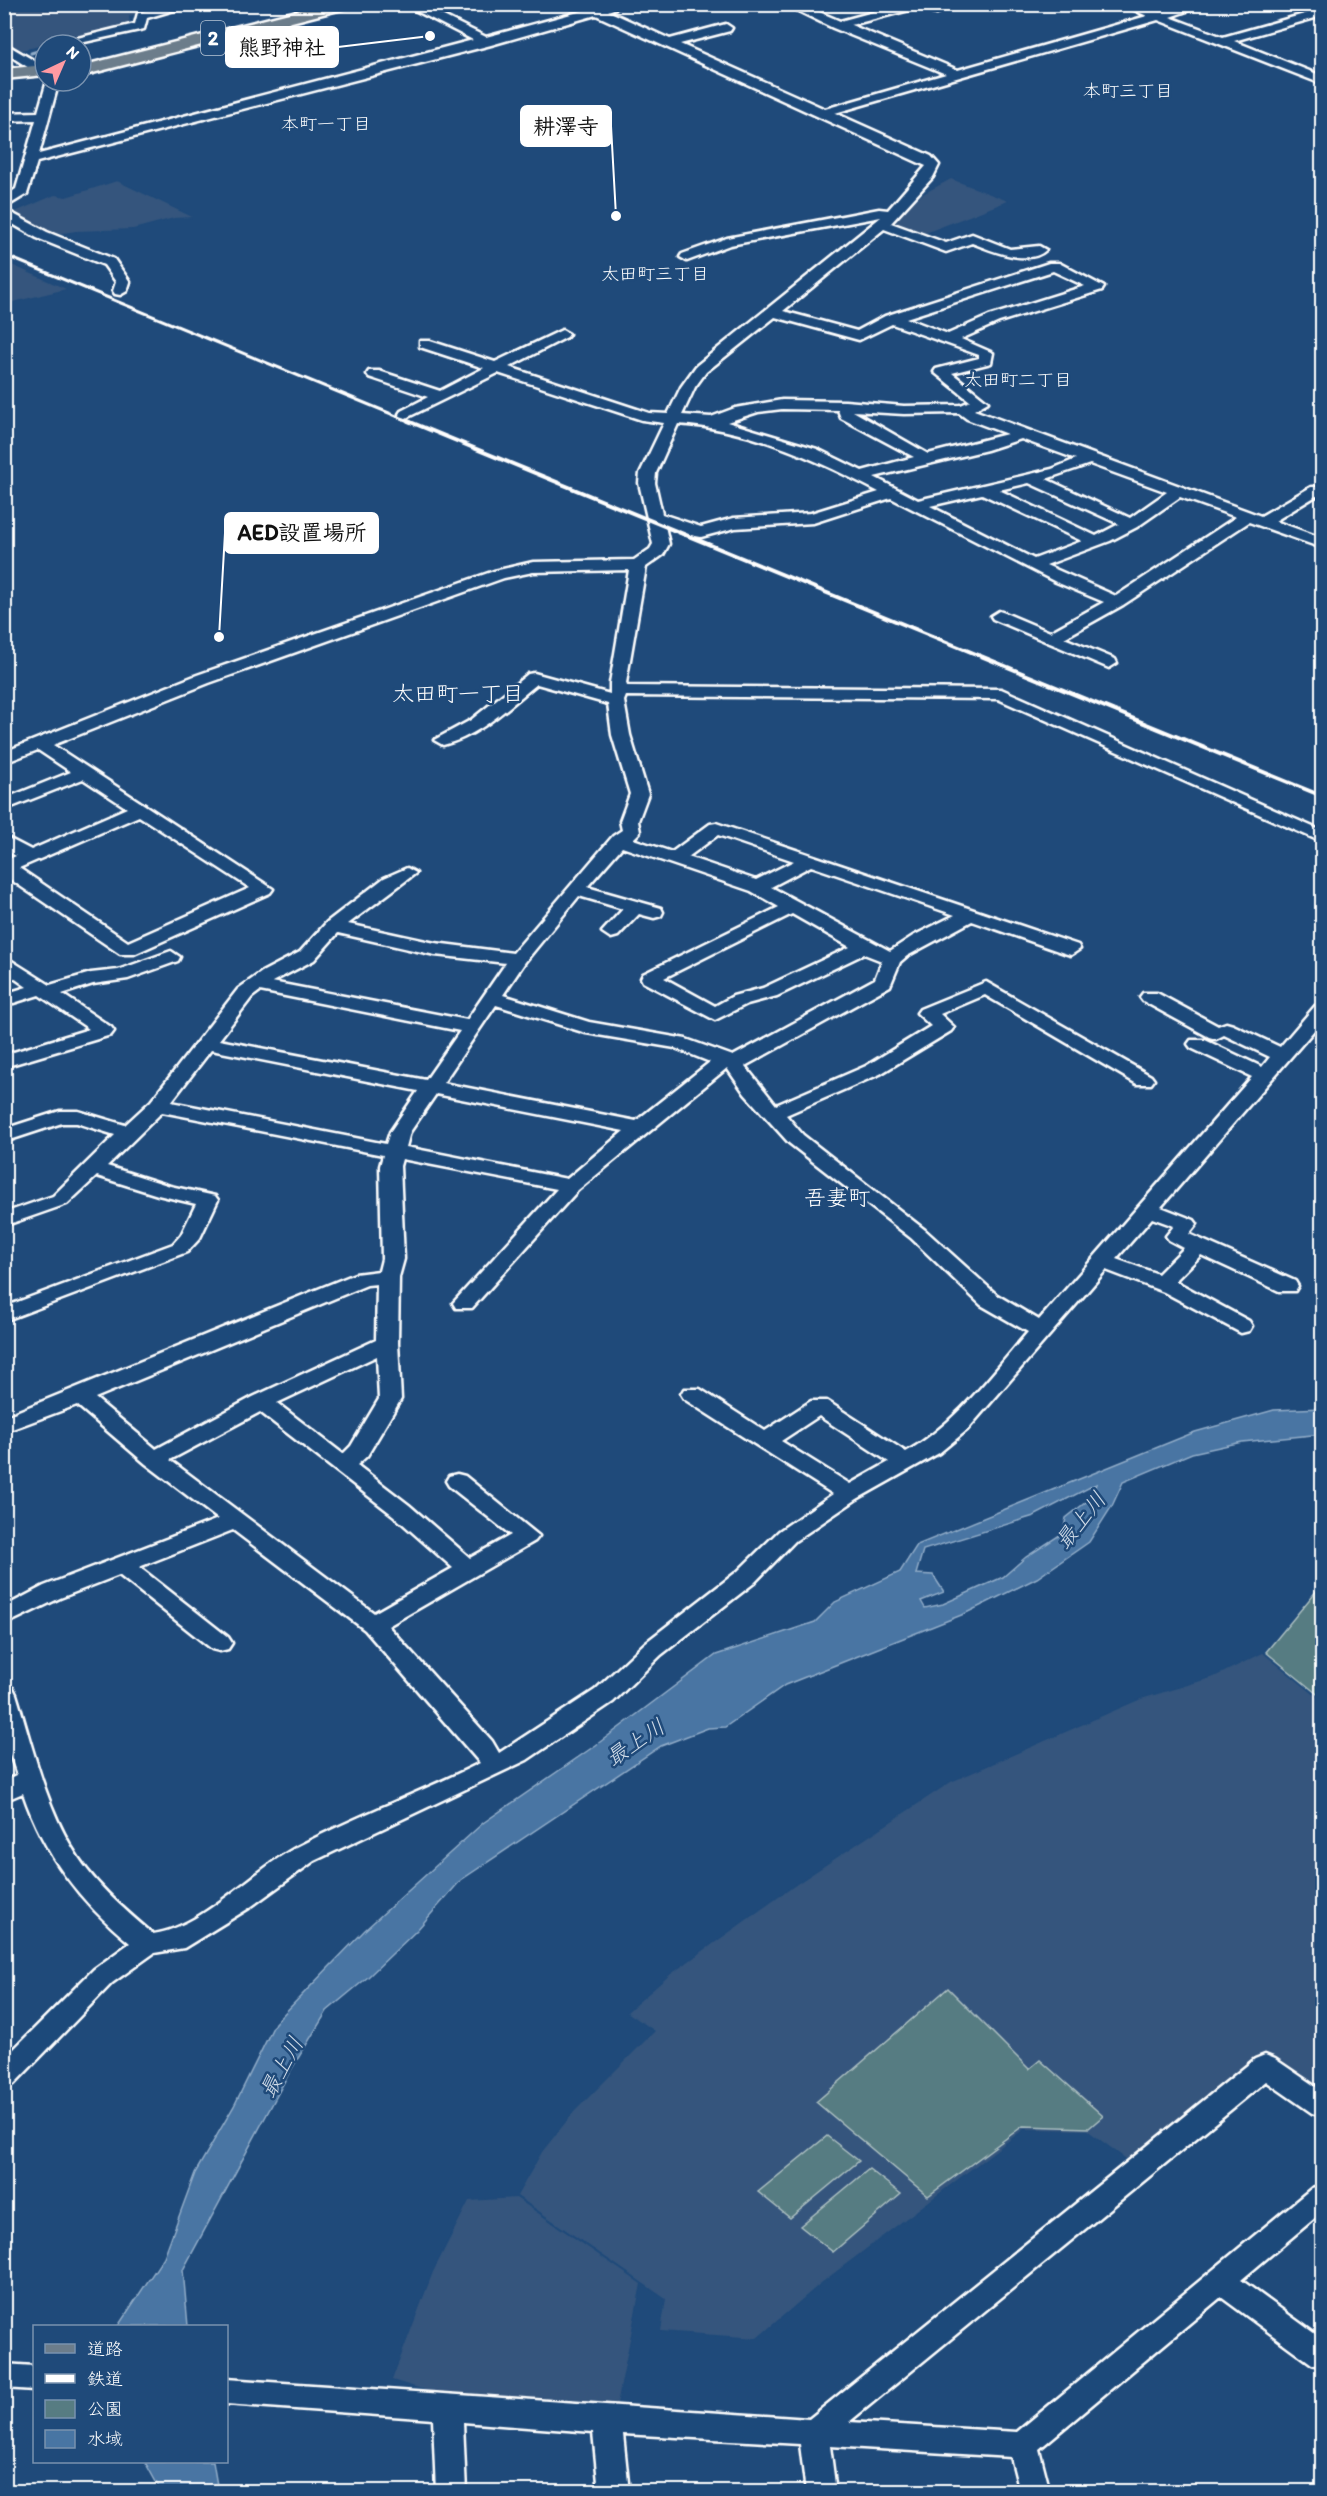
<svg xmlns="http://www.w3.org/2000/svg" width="1327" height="2496" font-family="Itim,'Klee One',sans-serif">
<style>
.built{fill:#34557d}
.green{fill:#577c82;stroke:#abbec0;stroke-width:1.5}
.water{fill:#4875a3;stroke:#91acc8;stroke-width:1.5;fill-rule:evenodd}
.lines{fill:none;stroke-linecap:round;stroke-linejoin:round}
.stream{stroke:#91acc8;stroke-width:3}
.minor-casing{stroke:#fff;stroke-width:5}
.major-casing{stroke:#fff;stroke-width:5}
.minor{fill:#1f4a7a;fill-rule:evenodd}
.major{fill:#6c7d8b;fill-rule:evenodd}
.rail-far1{stroke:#fff;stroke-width:3}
.rail{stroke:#fff;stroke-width:4}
.labels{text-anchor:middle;stroke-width:5;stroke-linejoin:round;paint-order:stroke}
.far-neighbourhood-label{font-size:18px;fill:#fff;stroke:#1f4a7a}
.shield{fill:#1f4a7a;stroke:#bcc9d7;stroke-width:1.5}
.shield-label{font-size:20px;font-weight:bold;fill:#fff}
.neighbourhood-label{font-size:22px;fill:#fff;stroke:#1f4a7a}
.water-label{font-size:22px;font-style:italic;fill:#d1dce8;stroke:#1f4a7a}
.leader{fill:none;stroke:#fff;stroke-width:2}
.callout-dot{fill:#fff;stroke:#1f4a7a;stroke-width:2}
.callout{fill:#fff;stroke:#fff;stroke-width:2}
.callout-label{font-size:22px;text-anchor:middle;font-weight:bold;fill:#111}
</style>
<rect width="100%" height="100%" fill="#1f4a7a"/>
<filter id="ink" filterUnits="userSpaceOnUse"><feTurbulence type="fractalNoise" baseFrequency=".0167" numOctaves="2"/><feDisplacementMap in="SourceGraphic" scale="12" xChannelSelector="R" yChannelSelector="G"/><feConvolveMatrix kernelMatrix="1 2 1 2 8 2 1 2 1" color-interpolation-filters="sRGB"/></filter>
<g filter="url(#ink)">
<path class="built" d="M 4,5 L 174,5 L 129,16 L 130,25 L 22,50 L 5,42 Z
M 951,179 L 1008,201 L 920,235 L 890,224 L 921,195 Z
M 117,181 L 192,217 L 174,218 L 133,229 L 76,231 L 49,235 L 23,222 L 15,212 L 55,195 L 66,197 Z
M 5,262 L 66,289 L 5,304 Z
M 1263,1653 L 1322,1701 L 1322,2099 L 1264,2059 L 1133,2164 L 1087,2130 L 1024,2129 L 821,2283 L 757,2338 L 661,2331 L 666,2299 L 517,2196 L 542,2152 L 574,2112 L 655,2031 L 627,2012 L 671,1974 L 797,1884 L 951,1782 L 1141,1699 L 1214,1677 Z
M 516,2198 L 641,2284 L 616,2409 L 425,2390 L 392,2380 L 433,2272 L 469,2201 Z"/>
<path class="green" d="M 1322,1584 L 1322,1698 L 1266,1652 Z
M 948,1988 L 1029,2069 L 1040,2060 L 1103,2116 L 1089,2128 L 1023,2126 L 928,2196 L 816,2102 Z
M 827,2136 L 859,2161 L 790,2218 L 758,2192 Z
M 869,2169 L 901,2194 L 833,2252 L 800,2226 Z"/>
<path class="water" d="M 1322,1408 L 1322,1434 L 1242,1442 L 1192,1453 L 1123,1482 L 1112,1506 L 1089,1542 L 1037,1578 L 964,1614 L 785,1685 L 725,1727 L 708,1728 L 661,1746 L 461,1880 L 417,1930 L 368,1977 L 327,2011 L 289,2073 L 183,2270 L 188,2326 L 118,2326 L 164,2257 L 195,2173 L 234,2106 L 275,2023 L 365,1930 L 483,1823 L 596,1745 L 716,1655 L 815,1622 L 835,1602 L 900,1572 L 917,1545 L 1195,1432 L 1274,1410 ZM 1096,1484 L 1091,1498 L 1066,1518 L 1063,1533 L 1026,1557 L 1003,1577 L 943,1604 L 925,1608 L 921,1601 L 944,1592 L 933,1575 L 916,1574 L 923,1550 L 1034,1516 Z
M 145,2462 L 213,2462 L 218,2491 L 161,2491 Z"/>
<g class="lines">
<path class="stream" d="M 31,53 L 45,49"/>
<g class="minor-casing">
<path id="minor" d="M 172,4 L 194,4 L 147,18 L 144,29 L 71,45 L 49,45 L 135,24 L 138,13 Z
M 403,4 L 419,4 L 486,37 L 586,10 L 576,4 L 598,7 L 628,4 L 608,11 L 670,39 L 726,24 L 732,28 L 730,31 L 680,44 L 825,109 L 946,74 L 833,28 L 784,4 L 801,4 L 840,21 L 903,4 L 960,4 L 937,13 L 917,8 L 851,25 L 958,70 L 1147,16 L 1122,4 L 1140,4 L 1160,12 L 1186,4 L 1207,4 L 1170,17 L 1223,37 L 1322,9 L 1322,16 L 1234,41 L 1322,76 L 1322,84 L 1158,20 L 835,113 L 931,156 L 939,165 L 933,177 L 891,223 L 946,243 L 972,234 L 1010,249 L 1039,246 L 1046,250 C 1028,267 991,250 972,243 L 946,252 L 884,229 L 783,311 L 857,331 L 885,316 L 1049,263 L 1059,263 L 1104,287 L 1102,290 L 999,322 L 961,339 L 993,353 L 991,363 L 952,373 L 988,402 L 974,410 L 1261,516 L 1311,487 L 1321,487 L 1322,497 L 1316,496 L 1275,521 L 1322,538 L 1322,548 L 1249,522 L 1123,605 L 1064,638 L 1115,659 L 1117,663 L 1109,668 L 993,619 L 991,616 L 999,611 L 1005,613 L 1050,632 L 1104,602 L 1056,582 L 891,498 L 813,523 L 735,528 L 701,537 L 684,534 L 665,526 L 669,544 L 663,555 L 646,567 L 626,683 L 627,686 L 1001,689 L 1322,831 L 1322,842 L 998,699 L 626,696 L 624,701 L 630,735 L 648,794 L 638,821 L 640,832 L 633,839 L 672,852 L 710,824 L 716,823 L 1078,945 L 1080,949 L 1071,955 L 1064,953 L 972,921 L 907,956 L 900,962 L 890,986 L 745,1066 L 776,1105 L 866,1066 L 931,1026 L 917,1013 L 920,1009 L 986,982 L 1151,1076 L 1154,1080 L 1151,1084 L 1137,1084 L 985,995 L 940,1014 L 954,1027 L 951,1031 L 880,1074 L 786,1115 L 803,1135 L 925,1230 L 997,1295 L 1039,1320 L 1252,1077 L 1191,1048 L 1188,1044 L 1191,1040 L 1205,1040 L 1262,1067 L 1270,1057 L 1224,1035 L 1216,1039 L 1209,1037 L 1143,1001 L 1140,997 L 1143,993 L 1157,993 L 1218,1026 L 1226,1023 L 1233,1025 L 1280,1047 L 1315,1006 L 1322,1004 L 1322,1021 L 1161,1207 L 1194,1220 L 1197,1224 L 1189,1234 L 1295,1281 L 1298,1286 L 1295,1291 L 1279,1291 L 1201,1255 L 1175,1281 L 1249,1321 L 1252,1326 L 1249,1331 L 1241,1333 L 1164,1292 L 1106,1270 L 967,1430 L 939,1453 L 857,1499 L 795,1541 L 754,1583 L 661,1655 L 613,1702 L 527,1760 L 314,1861 L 249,1908 L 184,1948 L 154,1953 L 112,1983 L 14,2084 L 4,2087 L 4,2059 L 94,1969 L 130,1943 C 80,1902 44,1855 23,1793 L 4,1801 L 4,1781 L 17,1775 L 4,1736 L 4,1686 L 13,1688 L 16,1694 C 32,1745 44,1800 71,1846 C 91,1881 122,1908 153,1934 C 202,1928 253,1870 297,1847 C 356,1816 420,1793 480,1763 L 365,1630 L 233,1530 L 139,1567 L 228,1637 L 232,1643 L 228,1649 L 220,1651 L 212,1649 L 119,1575 L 60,1598 L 4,1625 L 4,1607 L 44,1586 L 218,1519 L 146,1464 L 77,1405 L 4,1432 L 4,1417 L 355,1274 L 379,1271 L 382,1259 L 380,1166 L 383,1155 L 162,1112 L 107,1166 L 170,1186 L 215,1196 L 218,1200 L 200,1238 L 187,1252 L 4,1321 L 4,1307 L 173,1244 L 181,1235 L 196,1204 L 158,1195 L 97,1176 L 67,1204 L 4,1226 L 4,1213 L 53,1196 L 115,1135 L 77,1123 L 62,1123 L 4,1142 L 4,1129 L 60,1111 L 78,1111 L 125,1125 L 151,1101 L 238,989 L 262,972 L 300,952 L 327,922 L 384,878 L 407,868 L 416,873 L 348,924 L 435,943 L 513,953 L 613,836 L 622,830 L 620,821 L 630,794 L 612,735 L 608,704 L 537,684 C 508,707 480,736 443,745 L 434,740 L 471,720 L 528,674 L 534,673 L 610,694 L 610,683 L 629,570 L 533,572 L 504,578 L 209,683 L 53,745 L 273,889 L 270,893 L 134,954 L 120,954 L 4,875 L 4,861 L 16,856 L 4,849 L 4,836 L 31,850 L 127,808 L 83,779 L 4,810 L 4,799 L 71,772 L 38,750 L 4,763 L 4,752 L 197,675 L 494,571 L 533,562 L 634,560 L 650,549 L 653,544 L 639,483 L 640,473 L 664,423 L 642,420 L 498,373 L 406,418 L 401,417 L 399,414 L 401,411 L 428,397 L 369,377 L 367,374 L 369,371 L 379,371 L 440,391 L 484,368 L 420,347 L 420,341 L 430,341 L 495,362 L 562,330 L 569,334 L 567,337 L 509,367 L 649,413 L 668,414 L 681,387 L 696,366 L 881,217 L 730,245 L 687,261 L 680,257 L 682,254 L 727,238 L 879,209 L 888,210 L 926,166 L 596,15 L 491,45 L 37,162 L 27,194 L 4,208 L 4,197 L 16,189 L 36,120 L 4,121 L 4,113 L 38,112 L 47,81 L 59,81 L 39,154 L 473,40 ZM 1053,271 L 1085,286 L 989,316 L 948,334 L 906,318 ZM 775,317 L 859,340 L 892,324 L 979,355 L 979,358 L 936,369 L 934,372 L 970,401 L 961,405 L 904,406 L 845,401 L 782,400 L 735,408 L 711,417 L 682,415 L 695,387 L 706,372 ZM 782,409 L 838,410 L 841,418 L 914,457 L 862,471 L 817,449 L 727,422 L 758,412 ZM 853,411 L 904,414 L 959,413 L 967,419 L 1007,434 L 928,454 ZM 678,424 C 751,429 815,459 879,492 L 811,513 L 734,518 L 701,527 L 662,514 L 655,483 L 656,473 ZM 1021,439 L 1076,459 L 1052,469 L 918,500 L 874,477 L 987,450 ZM 1090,464 L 1167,492 L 1130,518 L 1046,479 ZM 1029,483 L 1119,524 L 1096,536 L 999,490 ZM 982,494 L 1082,541 L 1034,559 L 930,506 ZM 1180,497 L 1236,517 L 1116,596 L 1046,565 L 1110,541 L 1137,527 ZM 139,816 L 250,888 L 128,942 L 19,868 ZM 718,835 L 794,861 L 756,880 L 688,857 ZM 622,847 L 751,891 L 779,907 L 643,974 L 641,978 L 643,982 L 715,1020 L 747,1004 L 777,996 L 864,954 L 882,961 L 875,979 L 733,1056 L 686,1039 L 589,1022 L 503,995 L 525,962 L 579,896 L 623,909 L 602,932 L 611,938 L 618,936 L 639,914 L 654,918 L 661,916 L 663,912 L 661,908 L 587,887 ZM 811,866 L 955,915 L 913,936 L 890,951 L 771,887 ZM 792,914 L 850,947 L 763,988 L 733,996 L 715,1006 L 664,978 ZM 338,933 L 435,955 L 506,963 L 467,1020 L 272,982 L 314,960 ZM 260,991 L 460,1031 L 426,1080 L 219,1040 L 252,997 ZM 496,1005 L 586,1033 L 675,1048 L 710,1062 L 636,1121 L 443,1083 ZM 211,1050 L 418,1091 L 390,1132 L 386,1144 L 171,1102 ZM 727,1068 L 745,1094 L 789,1143 L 911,1238 L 981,1305 L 1028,1332 C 991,1375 956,1424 906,1452 L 827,1401 L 811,1401 L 765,1431 L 700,1389 L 684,1389 L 681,1394 L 684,1399 L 833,1494 L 779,1531 L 738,1571 L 645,1643 L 595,1690 L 499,1753 L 492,1741 L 388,1626 L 535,1541 L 539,1536 L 465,1476 L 457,1474 L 449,1476 L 446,1481 L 449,1486 L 511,1535 L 470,1558 L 409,1505 L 357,1465 L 367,1456 L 401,1399 L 398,1343 L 399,1277 L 404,1259 L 400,1166 L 402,1159 L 557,1189 L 453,1303 L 456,1308 L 472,1308 L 578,1190 ZM 436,1094 L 624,1131 L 567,1179 L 406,1147 L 410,1132 ZM 1152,1218 L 1174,1226 L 1166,1236 L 1169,1240 L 1184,1248 L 1158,1274 L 1116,1259 ZM 377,1284 L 376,1340 L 253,1397 L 156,1449 L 95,1398 L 367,1285 ZM 377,1356 L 379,1399 L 351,1446 L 343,1454 L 277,1403 ZM 260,1412 L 393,1515 L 453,1568 L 374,1613 L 170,1460 ZM 819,1416 L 889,1462 L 850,1484 L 781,1441 Z
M 4,43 L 45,67 L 45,73 L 37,73 L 4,52 Z
M 4,209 L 47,232 L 114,259 L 130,282 L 127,291 L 120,295 L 115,294 L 113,291 L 116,282 L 104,265 L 37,238 L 4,219 Z
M 171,951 L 180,957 L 178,961 L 128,979 L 93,984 L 62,994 L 111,1027 L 114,1031 L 111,1035 L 4,1067 L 4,1055 L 89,1029 L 39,995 L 4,1006 L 4,994 L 27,987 L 4,971 L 4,956 L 50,985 L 91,973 L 118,970 Z
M 1265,2055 L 1275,2059 L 1322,2091 L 1322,2116 L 1312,2113 L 1266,2081 L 849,2422 L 1017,2432 L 1312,2188 L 1322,2185 L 1322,2212 L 1241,2280 L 1322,2339 L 1322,2367 L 1312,2364 L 1221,2297 L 1039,2449 L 1050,2492 L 1020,2492 L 1011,2457 L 830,2446 L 836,2492 L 806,2492 L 800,2444 L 623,2434 L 629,2492 L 599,2492 L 593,2432 L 463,2422 L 466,2492 L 436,2492 L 433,2419 L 226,2404 L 226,2379 L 809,2419 L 1255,2059 Z
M 4,2364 L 34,2366 L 34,2390 L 4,2388 Z"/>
</g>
<g class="major-casing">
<path id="major" d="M 325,4 L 352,4 L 350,7 L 81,76 L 81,66 Z
M 45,65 L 45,75 L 4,79 L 4,69 Z"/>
</g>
<use href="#minor" class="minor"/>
<use href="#major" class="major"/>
<path class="rail-far1" d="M 4,255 L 411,422"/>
<path class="rail" d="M 408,421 L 1322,796"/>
</g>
</g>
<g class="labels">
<g class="far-neighbourhood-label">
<text x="1128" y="97">本町三丁目</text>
<text x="326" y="130">本町一丁目</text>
<text x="655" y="280">太田町三丁目</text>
<text x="1018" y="386">太田町二丁目</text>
</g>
<rect class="shield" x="201" y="21" width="24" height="34" rx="4.5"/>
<g class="shield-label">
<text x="213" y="45">2</text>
</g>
<g class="neighbourhood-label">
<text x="458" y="701">太田町一丁目</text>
<text x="837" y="1205">吾妻町</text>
</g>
<g class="water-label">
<text transform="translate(1080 1520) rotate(-51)" y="8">最上川</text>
<text transform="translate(635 1742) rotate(-34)" y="8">最上川</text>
<text transform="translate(281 2067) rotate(-61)" y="8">最上川</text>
</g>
</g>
<path class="leader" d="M430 36L338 47M616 216L611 126M219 637L225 533"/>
<g class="callout-dot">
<circle cx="430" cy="36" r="6"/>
<circle cx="616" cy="216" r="6"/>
<circle cx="219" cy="637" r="6"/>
</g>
<g class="callout">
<rect x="226" y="27" width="112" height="40" rx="6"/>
<rect x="521" y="106" width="90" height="40" rx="6"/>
<rect x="225" y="513" width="153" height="40" rx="6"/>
</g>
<g class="callout-label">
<text x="282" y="55">熊野神社</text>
<text x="566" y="134">耕澤寺</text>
<text x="302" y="540">AED設置場所</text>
</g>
<rect width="1327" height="2496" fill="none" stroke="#1f4a7a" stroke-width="24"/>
<rect x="12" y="12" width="1303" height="2472" fill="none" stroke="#fff" stroke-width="2" filter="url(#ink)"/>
<rect x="33" y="2325" width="195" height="138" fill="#1f4a7a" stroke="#7992af" stroke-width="1.5"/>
<rect x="45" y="2344" width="30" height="9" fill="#6c7d8b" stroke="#7992af" stroke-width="1.5"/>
<text x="87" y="2355" font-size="18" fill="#ffffff">道路</text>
<rect x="45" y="2374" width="30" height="9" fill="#ffffff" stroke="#7992af" stroke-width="1.5"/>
<text x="87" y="2385" font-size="18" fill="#ffffff">鉄道</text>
<rect x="45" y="2400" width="30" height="18" fill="#577c82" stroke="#7992af" stroke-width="1.5"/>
<text x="87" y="2415" font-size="18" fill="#ffffff">公園</text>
<rect x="45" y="2430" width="30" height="18" fill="#4875a3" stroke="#7992af" stroke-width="1.5"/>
<text x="87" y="2445" font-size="18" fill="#ffffff">水域</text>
<g transform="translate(63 63) rotate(44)"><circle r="28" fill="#1f4a7a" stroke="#7992af" stroke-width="1.5"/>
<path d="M0-4.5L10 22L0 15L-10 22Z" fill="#ff9aa2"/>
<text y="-9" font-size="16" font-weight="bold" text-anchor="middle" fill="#ffffff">N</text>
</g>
</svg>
